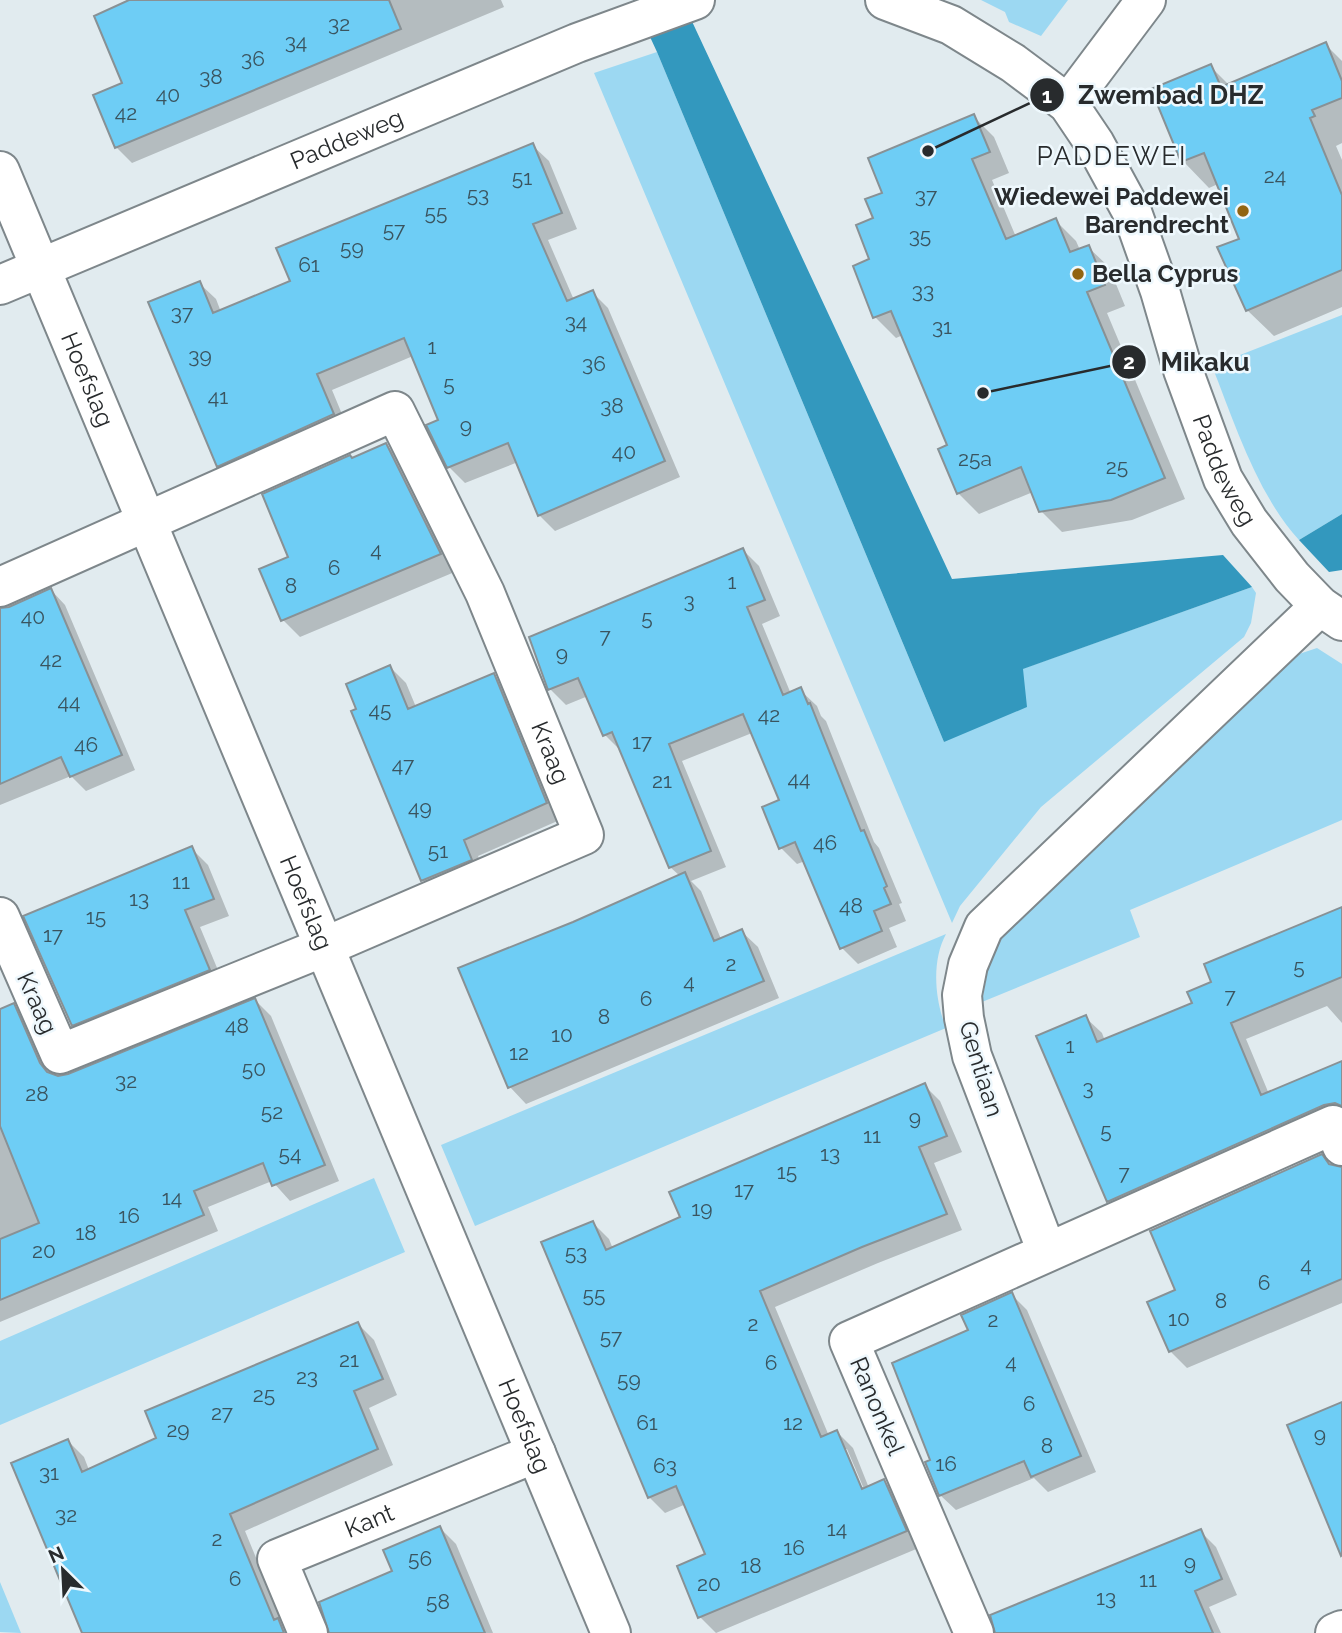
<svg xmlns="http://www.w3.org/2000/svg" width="1342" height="1633" font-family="Raleway,sans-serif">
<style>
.green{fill:#9cd8f2}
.water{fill:#3398be}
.shadow{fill:#0003;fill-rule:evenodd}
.building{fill:#6ecdf5;stroke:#889195;stroke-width:2}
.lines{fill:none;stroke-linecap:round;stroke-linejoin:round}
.street-casing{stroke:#7e878b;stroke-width:42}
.street{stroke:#fff;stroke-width:38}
.poi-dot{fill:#926411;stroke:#eef8fd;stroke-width:2.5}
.labels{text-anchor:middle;stroke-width:5;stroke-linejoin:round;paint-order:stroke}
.number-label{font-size:21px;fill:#3a545f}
.street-label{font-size:24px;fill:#282b2d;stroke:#eef8fd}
.poi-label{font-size:24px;font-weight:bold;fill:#282b2d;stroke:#eef8fd;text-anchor:end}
.neighbourhood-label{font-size:26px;letter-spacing:2px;fill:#282b2d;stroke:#eef8fd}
.leader{fill:none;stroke:#282b2d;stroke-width:2.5}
.callout-dot{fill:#282b2d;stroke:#eef8fd;stroke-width:2.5}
.mark-label{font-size:21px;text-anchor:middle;font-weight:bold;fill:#fff}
.callout-label{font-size:26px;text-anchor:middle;font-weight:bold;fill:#282b2d;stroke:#eef8fd;stroke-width:5;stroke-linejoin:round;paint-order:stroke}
</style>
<rect width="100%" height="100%" fill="#e1ebef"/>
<path class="green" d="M 981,0 L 1068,0 L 1041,36 L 1009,22 L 1005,12 Z
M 657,52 L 944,742 L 1022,669 L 1252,587 L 1256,593 L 1251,623 L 1244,637 L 1041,807 L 960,906 L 952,923 L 594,73 Z
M 1342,315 L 1342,514 L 1299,540 C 1257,494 1235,424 1212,366 Z
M 1317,648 L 1342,664 L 1342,820 L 1130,910 L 1140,937 L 982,1002 L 991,951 L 1037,893 L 1253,691 L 1299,654 Z
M 946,934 C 931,962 935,1000 946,1028 L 475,1226 L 441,1145 Z
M 374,1178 L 405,1252 L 0,1425 L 0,1341 Z
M 0,1582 L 21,1633 L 0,1632 Z"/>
<path class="water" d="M 633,0 L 682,0 L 952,579 L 1223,555 L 1252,587 L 1023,669 L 1027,707 L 944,742 L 657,52 Z
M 1342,514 L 1342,570 L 1329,572 L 1299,540 Z"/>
<path class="shadow" d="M 136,0 L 501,0 L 504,7 L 132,163 L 116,147 Z
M 1325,44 L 1342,61 L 1342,143 L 1336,146 L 1342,160 L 1342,307 L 1274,336 L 1247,310 L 1241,240 L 1218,184 L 1209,188 L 1183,161 L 1210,66 L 1229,85 Z
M 973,116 L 994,137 L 1009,173 L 992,180 L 1016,237 L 1055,220 L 1076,241 L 1080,250 L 1088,247 L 1109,267 L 1125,306 L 1107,313 L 1185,499 L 1132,520 L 1062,532 L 1041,511 L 1033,492 L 979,514 L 958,493 L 950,446 L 903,335 L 896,338 L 875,317 L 871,260 L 875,218 L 885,194 Z
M 532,145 L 549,161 L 577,229 L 548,240 L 574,300 L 592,292 L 608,308 L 680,477 L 555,531 L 539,515 L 518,462 L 465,483 L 449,467 L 440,421 L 413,356 L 332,390 L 349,431 L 234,482 L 218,466 L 199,283 L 216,299 L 221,312 L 292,282 Z
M 386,445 L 403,462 L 457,571 L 300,637 L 283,620 L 290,558 L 353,460 Z
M 743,550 L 759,566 L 780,616 L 762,624 L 791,694 L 800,690 L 817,706 L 821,716 L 826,721 L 874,842 L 879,848 L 902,903 L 899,904 L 906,921 L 889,928 L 897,947 L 858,964 L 842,948 L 805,861 L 797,864 L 781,848 L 781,801 L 752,733 L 682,761 L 726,867 L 691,881 L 701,891 L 721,939 L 741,931 L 758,947 L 779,998 L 526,1104 L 510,1087 L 461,969 L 574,923 L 680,876 L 670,867 L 621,751 L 605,735 L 588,696 L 566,705 L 550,689 Z
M 51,590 L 65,605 L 135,770 L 86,791 L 71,776 L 0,805 L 0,632 L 9,609 Z
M 390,667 L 406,683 L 416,707 L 494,675 L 510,691 L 562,819 L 478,856 L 486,876 L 439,896 L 423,880 Z
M 191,848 L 208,865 L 229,916 L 200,927 L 225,987 L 90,1042 L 73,1025 Z
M 1342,908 L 1342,1023 L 1327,1006 L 1246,1039 L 1269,1094 L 1342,1063 L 1342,1120 L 1125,1217 L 1108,1201 L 1085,1017 L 1102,1033 L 1105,1041 L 1194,1004 L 1213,983 Z
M 255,1000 L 271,1016 L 339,1181 L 290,1201 L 272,1181 L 208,1207 L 218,1231 L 0,1322 L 0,1011 L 13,1005 L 29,1021 L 53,1076 L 58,1077 L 69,1076 Z
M 924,1085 L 940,1101 L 962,1152 L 934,1163 L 962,1230 L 878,1263 L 775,1307 L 829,1436 L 837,1432 L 853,1448 L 869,1488 L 884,1481 L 900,1497 L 921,1547 L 716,1633 L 700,1617 L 708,1555 L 686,1504 L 665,1513 L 649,1497 L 593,1223 L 609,1239 L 613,1249 L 682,1218 ZM 843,1449 L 847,1449 L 867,1496 L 864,1498 Z
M 1342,1222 L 1342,1303 L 1187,1368 L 1170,1351 Z
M 1011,1294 L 1027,1310 L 1096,1472 L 1048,1492 L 1034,1478 L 956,1510 L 940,1495 L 933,1461 Z
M 358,1324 L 374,1340 L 397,1395 L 369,1408 L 393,1465 L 245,1531 L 285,1628 L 290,1633 L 84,1633 L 68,1441 L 84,1457 L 89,1470 L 159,1439 Z
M 440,1528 L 456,1544 L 493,1633 L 331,1633 Z
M 1200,1531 L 1216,1547 L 1237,1595 L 1209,1607 L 1221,1633 L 997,1633 Z"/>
<path class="building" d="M 129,0 L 389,0 L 401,29 L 115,148 L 93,95 L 122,83 L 94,16 Z
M 1326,42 L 1342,81 L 1342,98 L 1312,110 L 1315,116 L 1310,118 L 1342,195 L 1342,270 L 1246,311 L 1217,247 L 1239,239 L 1204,153 L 1181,162 L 1151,89 L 1211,64 L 1221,87 Z
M 974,114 L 990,152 L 972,159 L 1006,239 L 1056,218 L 1070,252 L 1089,245 L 1105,285 L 1087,292 L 1165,478 L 1111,500 L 1039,512 L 1021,467 L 957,494 L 938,449 L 947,445 L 891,311 L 873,318 L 853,266 L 869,259 L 856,225 L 873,218 L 865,199 L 882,193 L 868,158 Z
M 533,143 L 562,213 L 533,224 L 567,301 L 593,290 L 665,461 L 538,516 L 508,443 L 447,468 L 426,425 L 438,420 L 404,338 L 317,374 L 334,414 L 217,467 L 148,302 L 200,281 L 213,313 L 290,281 L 276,248 Z
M 386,443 L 441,554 L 281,621 L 259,569 L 288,557 L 262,494 L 350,455 L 352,458 Z
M 743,548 L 765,600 L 747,607 L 783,695 L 801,687 L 808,704 L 810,703 L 861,831 L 864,830 L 887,886 L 884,888 L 891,904 L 874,911 L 882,931 L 840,949 L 795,842 L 779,849 L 762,807 L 779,800 L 743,714 L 669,744 L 711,851 L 669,868 L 612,732 L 603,736 L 578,678 L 548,690 L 529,637 Z
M 51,588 L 122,755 L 70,777 L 61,757 L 0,784 L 0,608 L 9,607 Z
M 390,665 L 408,709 L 494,673 L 547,803 L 464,840 L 472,860 L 421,881 L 351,711 L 356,709 L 346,684 Z
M 192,846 L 214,899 L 185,910 L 210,970 L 72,1026 L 23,916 Z
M 685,872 L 714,941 L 742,929 L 764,981 L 508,1088 L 458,968 L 573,922 Z
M 1342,907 L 1342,977 L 1231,1023 L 1261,1095 L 1342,1061 L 1342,1106 L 1335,1103 L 1324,1105 L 1107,1202 L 1036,1036 L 1086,1015 L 1097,1042 L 1192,1003 L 1187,992 L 1211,982 L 1204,964 Z
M 255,998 L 325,1165 L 272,1186 L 263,1163 L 194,1191 L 204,1215 L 0,1300 L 0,1239 L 39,1223 L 0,1126 L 0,1009 L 14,1003 L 40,1063 L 47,1072 L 58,1076 L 68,1074 Z
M 925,1083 L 947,1136 L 919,1147 L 947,1214 L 862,1247 L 760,1291 L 821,1437 L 837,1430 L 862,1489 L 884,1479 L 907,1531 L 698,1618 L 677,1566 L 705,1554 L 676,1486 L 648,1498 L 541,1242 L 593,1221 L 606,1250 L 680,1217 L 669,1192 Z
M 1322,1154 L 1329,1164 L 1342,1167 L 1342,1279 L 1169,1352 L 1147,1302 L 1175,1290 L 1150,1231 Z
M 1012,1292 L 1081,1456 L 1031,1477 L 1024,1461 L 939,1496 L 925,1462 L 930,1460 L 892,1363 L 968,1330 L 961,1315 Z
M 358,1322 L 383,1379 L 354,1391 L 378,1449 L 230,1514 L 274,1620 L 278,1618 L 284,1633 L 82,1633 L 11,1463 L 68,1439 L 82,1472 L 156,1438 L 145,1411 Z
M 1342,1402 L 1342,1555 L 1341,1556 L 1287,1425 Z
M 440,1526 L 485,1633 L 329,1633 L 319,1602 L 392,1571 L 383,1550 Z
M 1201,1529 L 1222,1579 L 1195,1591 L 1213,1633 L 995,1633 L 990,1615 Z"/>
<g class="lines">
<g class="street-casing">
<g id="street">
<path id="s1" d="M 885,0 L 951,25 L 1013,63 L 1068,104 L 1095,144 L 1132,212 L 1160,291 L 1183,370 L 1223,479 L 1249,522 L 1292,577 L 1320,606 L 1342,621"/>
<path d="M 1068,104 L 1146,0"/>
<path id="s2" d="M 0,171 L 611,1633"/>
<path id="s3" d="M 0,285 L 577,43 L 695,0"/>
<path id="s4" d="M 0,587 L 395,411 L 485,593 L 584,835 L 324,947 L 60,1054 L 0,917"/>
<path d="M 1047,1252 L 972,1056 L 964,1018 L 962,995 L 968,965 L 984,927 L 1320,606"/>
<path id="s5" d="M 308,1633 L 277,1559 L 536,1453"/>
<path d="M 974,1633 L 849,1341 L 1333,1125 L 1342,1146"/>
<path d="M 1335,1633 L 1342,1630"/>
</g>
</g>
<use href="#street" class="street"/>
</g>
<g class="poi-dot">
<circle cx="1243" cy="211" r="7"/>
<circle cx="1078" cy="274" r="7"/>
</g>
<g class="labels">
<g class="number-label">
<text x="339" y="31">32</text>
<text x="296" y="49">34</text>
<text x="253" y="66">36</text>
<text x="211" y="84">38</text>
<text x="168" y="102">40</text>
<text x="126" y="120">42</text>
<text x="1275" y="183">24</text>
<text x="522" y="185">51</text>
<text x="478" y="202">53</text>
<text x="926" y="203">37</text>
<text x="436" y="220">55</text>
<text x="394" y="237">57</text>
<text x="920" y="243">35</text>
<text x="352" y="255">59</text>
<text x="309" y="272">61</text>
<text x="923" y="298">33</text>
<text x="182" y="320">37</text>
<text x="576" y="329">34</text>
<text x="942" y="334">31</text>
<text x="432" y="354">1</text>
<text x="200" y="363">39</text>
<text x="594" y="371">36</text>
<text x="449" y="391">5</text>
<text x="218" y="404">41</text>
<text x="612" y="413">38</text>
<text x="466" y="433">9</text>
<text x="624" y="459">40</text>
<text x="975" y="466">25a</text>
<text x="1117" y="474">25</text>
<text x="376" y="557">4</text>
<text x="334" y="575">6</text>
<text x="732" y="589">1</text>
<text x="291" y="593">8</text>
<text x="689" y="608">3</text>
<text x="33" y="624">40</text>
<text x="647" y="625">5</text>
<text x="605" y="643">7</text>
<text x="562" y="661">9</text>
<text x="51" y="667">42</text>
<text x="69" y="709">44</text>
<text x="380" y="717">45</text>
<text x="769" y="722">42</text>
<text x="642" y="749">17</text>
<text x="86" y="752">46</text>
<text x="403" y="772">47</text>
<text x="799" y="786">44</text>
<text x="662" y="788">21</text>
<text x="420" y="815">49</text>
<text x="825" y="850">46</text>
<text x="438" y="858">51</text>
<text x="181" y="889">11</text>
<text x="139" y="906">13</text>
<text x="851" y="913">48</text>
<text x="96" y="924">15</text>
<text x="53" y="942">17</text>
<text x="731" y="971">2</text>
<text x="1299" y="974">5</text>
<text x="689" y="989">4</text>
<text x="1230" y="1003">7</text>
<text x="646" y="1006">6</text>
<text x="604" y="1024">8</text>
<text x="237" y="1033">48</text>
<text x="562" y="1042">10</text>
<text x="1070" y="1053">1</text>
<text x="519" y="1060">12</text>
<text x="254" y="1076">50</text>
<text x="126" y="1088">32</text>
<text x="1088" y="1095">3</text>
<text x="37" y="1101">28</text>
<text x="272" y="1119">52</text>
<text x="915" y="1125">9</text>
<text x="1106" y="1138">5</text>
<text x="872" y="1143">11</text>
<text x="290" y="1161">54</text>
<text x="830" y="1161">13</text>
<text x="787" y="1179">15</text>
<text x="1124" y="1180">7</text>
<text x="744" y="1197">17</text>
<text x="172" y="1205">14</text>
<text x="702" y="1216">19</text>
<text x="129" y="1223">16</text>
<text x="86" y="1240">18</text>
<text x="44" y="1258">20</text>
<text x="576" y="1260">53</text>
<text x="1306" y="1272">4</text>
<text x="1264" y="1290">6</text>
<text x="594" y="1302">55</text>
<text x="1221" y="1308">8</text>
<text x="1179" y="1326">10</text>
<text x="993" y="1327">2</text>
<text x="753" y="1331">2</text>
<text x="611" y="1344">57</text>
<text x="349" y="1367">21</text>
<text x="1011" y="1369">4</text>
<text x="771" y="1370">6</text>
<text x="307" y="1384">23</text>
<text x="629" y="1387">59</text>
<text x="264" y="1402">25</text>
<text x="1029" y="1411">6</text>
<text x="222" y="1420">27</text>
<text x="647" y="1430">61</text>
<text x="793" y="1430">12</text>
<text x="178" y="1437">29</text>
<text x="1320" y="1442">9</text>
<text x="1047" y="1453">8</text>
<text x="946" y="1471">16</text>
<text x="665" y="1473">63</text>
<text x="49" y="1480">31</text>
<text x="66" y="1522">32</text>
<text x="837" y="1536">14</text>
<text x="217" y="1546">2</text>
<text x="794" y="1555">16</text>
<text x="420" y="1566">56</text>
<text x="1190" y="1570">9</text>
<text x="751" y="1573">18</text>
<text x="235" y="1586">6</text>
<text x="1148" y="1587">11</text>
<text x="709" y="1591">20</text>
<text x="1106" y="1605">13</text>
<text x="438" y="1609">58</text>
</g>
<g class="street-label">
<text dy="8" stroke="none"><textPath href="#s3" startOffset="376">Paddeweg</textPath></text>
<text dy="8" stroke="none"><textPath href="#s2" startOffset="226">Hoefslag</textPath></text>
<text dy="8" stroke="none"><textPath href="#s1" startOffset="612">Paddeweg</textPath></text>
<text dy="8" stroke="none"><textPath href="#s4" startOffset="808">Kraag</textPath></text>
<text dy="8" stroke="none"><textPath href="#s2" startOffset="793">Hoefslag</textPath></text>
<text transform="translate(37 1003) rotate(66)" y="8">Kraag</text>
<text transform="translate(981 1069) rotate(73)" y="8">Gentiaan</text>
<text transform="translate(877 1406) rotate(67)" y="8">Ranonkel</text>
<text dy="8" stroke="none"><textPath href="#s2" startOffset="1360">Hoefslag</textPath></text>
<text dy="8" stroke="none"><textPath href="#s5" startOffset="180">Kant</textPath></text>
</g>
<g class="poi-label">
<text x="1229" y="205">Wiedewei Paddewei<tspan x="1229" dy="28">Barendrecht</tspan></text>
<text x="1092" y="282" text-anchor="start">Bella Cyprus</text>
</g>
<g class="neighbourhood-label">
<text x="1112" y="165">PADDEWEI</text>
</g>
</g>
<path class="leader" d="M928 151L1047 95M983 393L1129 362"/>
<g class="callout-dot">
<circle cx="928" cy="151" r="7"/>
<circle cx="983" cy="393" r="7"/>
<circle cx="1047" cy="95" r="18"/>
<circle cx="1129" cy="362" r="18"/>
</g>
<g class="mark-label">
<text x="1047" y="103">1</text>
<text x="1129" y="369">2</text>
</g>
<g class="callout-label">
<text x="1171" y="104">Zwembad DHZ</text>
<text x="1205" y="371">Mikaku</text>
</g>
<g transform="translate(63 1570) rotate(336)" stroke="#eef8fd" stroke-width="5" paint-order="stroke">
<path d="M0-5L12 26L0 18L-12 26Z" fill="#282b2d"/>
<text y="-10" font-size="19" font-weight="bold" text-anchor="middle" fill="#282b2d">N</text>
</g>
</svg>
